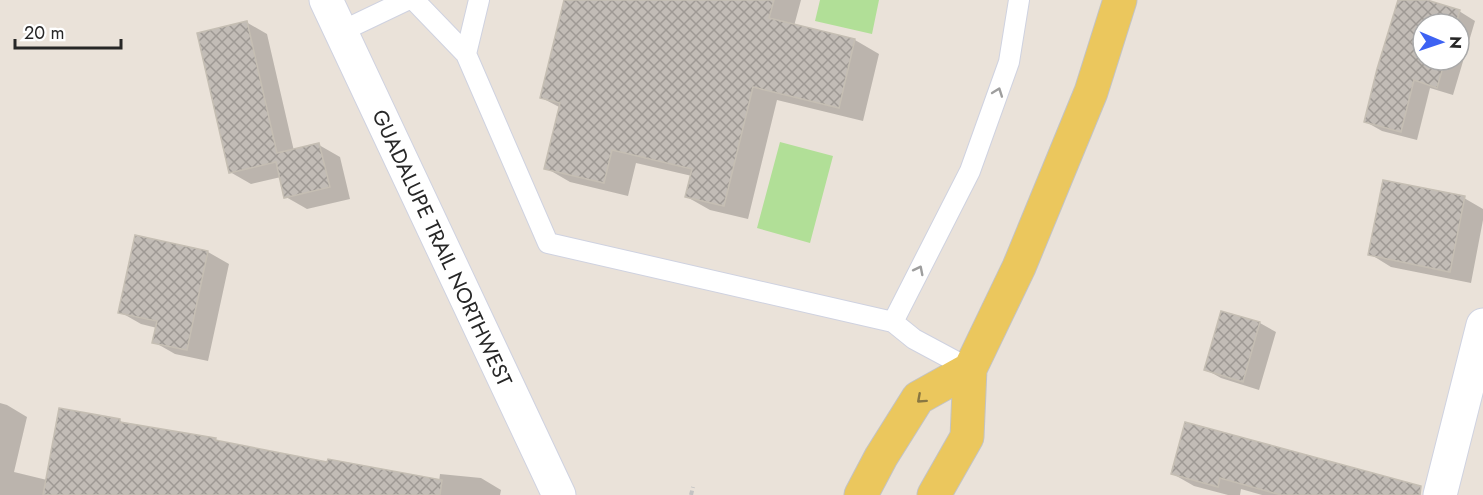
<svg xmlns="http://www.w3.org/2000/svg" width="1483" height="495" font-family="Jost,sans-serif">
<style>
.grass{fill:#b1df97}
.shadow{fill:#0003;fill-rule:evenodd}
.building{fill:url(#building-cross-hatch);stroke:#c5beb3;stroke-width:1.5}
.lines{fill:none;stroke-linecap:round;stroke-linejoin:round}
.lane-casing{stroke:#cfd2e0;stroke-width:22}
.street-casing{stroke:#cfd2e0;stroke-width:35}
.secondary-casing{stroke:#cfd2e0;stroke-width:35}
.primary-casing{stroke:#c3c3c3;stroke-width:35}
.path{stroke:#c3c3c3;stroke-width:4;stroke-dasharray:4.5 3;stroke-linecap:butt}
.lane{stroke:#fff;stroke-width:20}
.street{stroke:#fff;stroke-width:33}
.secondary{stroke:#fff;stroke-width:33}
.primary{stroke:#ebc75d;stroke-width:33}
.oneway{stroke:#9e9e9e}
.oneway2{stroke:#897742}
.labels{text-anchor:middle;stroke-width:4.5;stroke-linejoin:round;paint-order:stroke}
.street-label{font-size:21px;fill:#272727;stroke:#fff}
</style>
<defs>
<pattern id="building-cross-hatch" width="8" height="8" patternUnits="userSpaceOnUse" patternTransform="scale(1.5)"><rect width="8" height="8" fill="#c2bcb6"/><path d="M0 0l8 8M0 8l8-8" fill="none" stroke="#9e9994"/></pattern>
</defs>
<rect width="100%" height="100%" fill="#eae2d9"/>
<path class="grass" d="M 820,0 L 879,0 L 872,34 L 815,21 Z
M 780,142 L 833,156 L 810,243 L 757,228 Z"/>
<path class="shadow" d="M 566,0 L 801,0 L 794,26 L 855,40 L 879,54 L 863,121 L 777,100 L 748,219 L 710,210 L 687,197 L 692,176 L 636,163 L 628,196 L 570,182 L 546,168 L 561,108 L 542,98 Z
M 1399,0 L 1422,0 L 1459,11 L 1475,21 L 1453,95 L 1430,88 L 1417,140 L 1382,131 L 1366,122 ZM 1423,24 L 1459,24 L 1459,60 L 1423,60 Z
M 246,22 L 267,34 L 294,151 L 319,145 L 340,157 L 350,199 L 307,209 L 286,197 L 281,177 L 251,184 L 230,172 Z
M 1464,198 L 1483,209 L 1483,220 L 1471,283 L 1391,267 L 1370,254 Z
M 136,236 L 208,252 L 229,264 L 208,361 L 175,354 L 154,342 L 157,328 L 141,324 L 120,312 Z
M 1222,313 L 1260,323 L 1276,332 L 1259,390 L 1221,378 L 1205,369 Z
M 0,403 L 7,405 L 27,417 L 14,472 L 47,480 L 120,421 L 126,424 L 215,439 L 223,443 L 328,464 L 439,482 L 440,474 L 481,478 L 501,490 L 500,495 L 0,495 Z
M 1186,424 L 1395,495 L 1262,495 L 1241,489 L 1240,495 L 1228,495 L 1194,486 L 1173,474 Z"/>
<path class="building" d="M 564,0 L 774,0 L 769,18 L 855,39 L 839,108 L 753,87 L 724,206 L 685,197 L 692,169 L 612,150 L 604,183 L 544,169 L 560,103 L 540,98 Z
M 1398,0 L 1427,0 L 1460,10 L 1456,24 L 1423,24 L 1423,60 L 1445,60 L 1437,88 L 1414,80 L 1401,132 L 1364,122 L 1377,69 Z
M 247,21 L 277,153 L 319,143 L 330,187 L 284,198 L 276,162 L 229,173 L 197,33 Z
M 1383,180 L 1465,196 L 1450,272 L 1368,255 Z
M 135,235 L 208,251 L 187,350 L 152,343 L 157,321 L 118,313 Z
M 1221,311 L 1260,322 L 1243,382 L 1204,370 Z
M 59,408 L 120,419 L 120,422 L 216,438 L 215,440 L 327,462 L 328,459 L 442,480 L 440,495 L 43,495 Z
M 1185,422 L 1421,486 L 1420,495 L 1281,495 L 1220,478 L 1218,487 L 1171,474 Z"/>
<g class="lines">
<g class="lane-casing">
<path id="lane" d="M 414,0 L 466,54
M 479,0 L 466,54 L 548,243 L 893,322 L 914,339 L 970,369
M 340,32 L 407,0
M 893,322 L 970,171 L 1009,62 L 1019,0"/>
</g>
<g class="street-casing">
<path id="street" d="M 1440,495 L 1483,325"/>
</g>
<g class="secondary-casing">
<path id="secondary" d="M 326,0 L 559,495"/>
</g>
<g class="primary-casing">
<path id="primary" d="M 861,495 L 881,457 L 918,398 L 970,369
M 934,495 L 967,437 L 970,369 L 1019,267 L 1091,92 L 1120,0"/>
</g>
<path class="path" d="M 691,495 L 693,487"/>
<use href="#lane" class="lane"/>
<use href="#street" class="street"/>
<use href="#secondary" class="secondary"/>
<use href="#primary" class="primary"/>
</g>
<defs><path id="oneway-chevron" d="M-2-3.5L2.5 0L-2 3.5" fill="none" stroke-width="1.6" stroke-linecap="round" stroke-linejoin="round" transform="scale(1.5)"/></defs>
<g class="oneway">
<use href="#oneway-chevron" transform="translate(998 92) rotate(-70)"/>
<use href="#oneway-chevron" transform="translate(919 270) rotate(-63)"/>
</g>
<use class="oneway2" href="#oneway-chevron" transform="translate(921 399) rotate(138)"/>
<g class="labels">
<g class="street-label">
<text transform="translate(442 248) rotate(65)" y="7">GUADALUPE TRAIL NORTHWEST</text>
</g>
</g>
<g transform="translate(1441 42) rotate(92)"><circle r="28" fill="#ffffff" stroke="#a9a9a9" stroke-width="1.5"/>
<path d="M0-4.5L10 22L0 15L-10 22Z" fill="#3d62f3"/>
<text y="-9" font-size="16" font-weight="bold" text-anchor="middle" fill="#272727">N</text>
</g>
<path d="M15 39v9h106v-9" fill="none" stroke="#272727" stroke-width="3"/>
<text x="24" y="39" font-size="18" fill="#272727" stroke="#ffffff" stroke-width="4.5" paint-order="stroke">20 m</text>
</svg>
